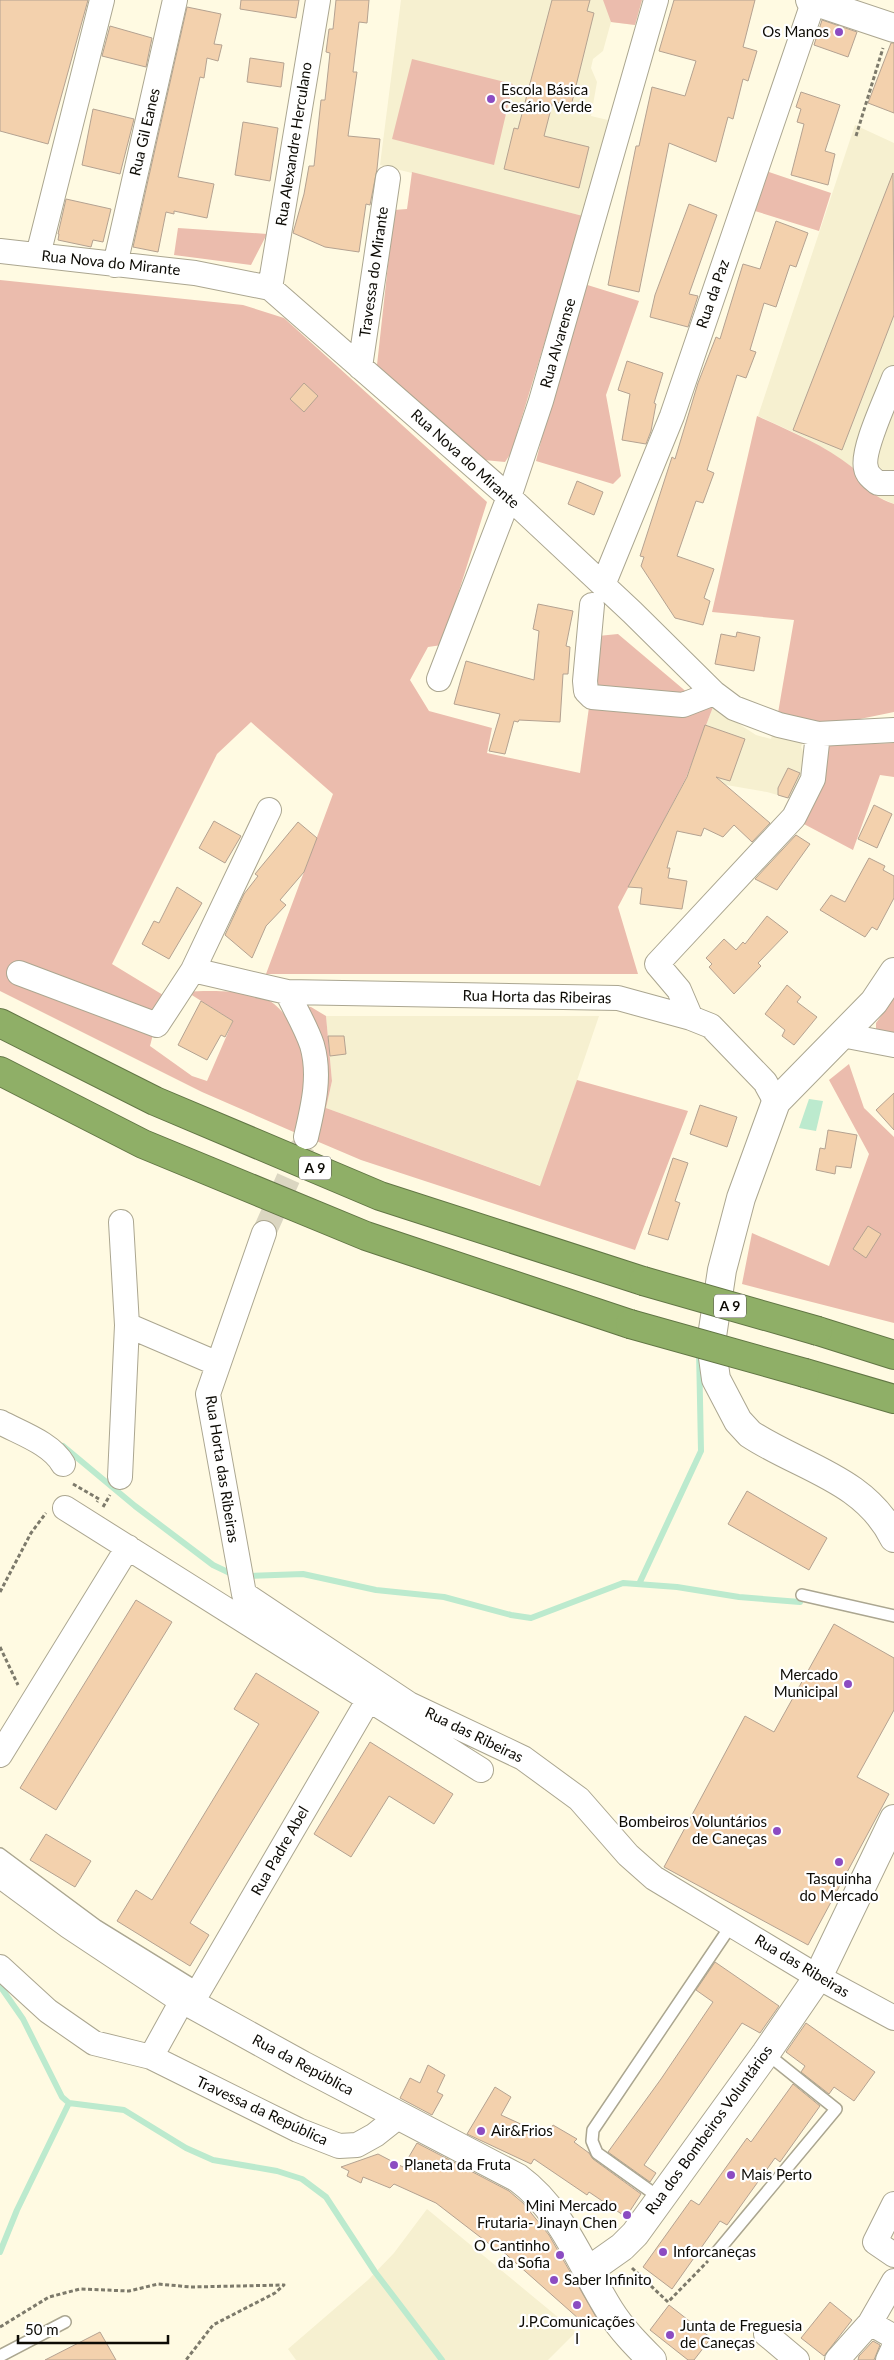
<svg xmlns="http://www.w3.org/2000/svg" width="894" height="2360" font-family="Lato,sans-serif">
<style>
.built{fill:#f6f0d0}
.green{fill:#ebbcad}
.water{fill:#bceace}
.lines{fill:none;stroke-linecap:round;stroke-linejoin:round}
.stream{stroke:#bceace;stroke-width:6}
.building{fill:#f3d1ad;stroke:#b4a291}
.street-tunnel{stroke:#dbd6c1;stroke-width:24;stroke-dasharray:24 12;stroke-linecap:butt}
.lane-casing{stroke:#aba690;stroke-width:14}
.street-casing{stroke:#aba690;stroke-width:26}
.secondary-casing{stroke:#aba690;stroke-width:30}
.highway-casing{stroke:#627645;stroke-width:30}
.path{stroke:#7d7a6b;stroke-width:3;stroke-dasharray:4 2.5;stroke-linecap:butt}
.lane{stroke:#fff;stroke-width:11}
.street{stroke:#fff;stroke-width:24}
.secondary{stroke:#fff;stroke-width:28}
.highway{stroke:#8faf67;stroke-width:28}
.highway-bridge-casing{stroke:#627645;stroke-width:30;stroke-linecap:butt}
.highway-bridge{stroke:#8faf67;stroke-width:28}
.poi-dot{fill:#8c4cc2;stroke:#fff;stroke-width:2}
.labels{text-anchor:middle;stroke-width:4.5;stroke-linejoin:round;paint-order:stroke}
.shield{fill:#fff;stroke:#565450;stroke-width:1}
.shield-label{font-size:14px;font-weight:bold;fill:#0d0b05}
.poi-label{font-size:15px;fill:#0d0b05;stroke:#fff;text-anchor:start}
.street-label{font-size:15px;fill:#0d0b05;stroke:#fff}
</style>
<rect width="100%" height="100%" fill="#fffae2"/>
<path class="built" d="M 401,0 L 642,0 L 635,25 L 611,22 L 603,51 L 593,59 L 591,68 L 597,82 L 591,116 L 608,120 L 583,216 L 380,165 Z
M 855,125 L 894,143 L 894,504 L 872,494 L 854,468 L 804,437 L 758,416 Z
M 713,707 L 756,735 L 771,739 L 778,713 L 808,724 L 801,747 L 809,764 L 795,800 L 767,792 L 686,778 Z
M 326,1016 L 599,1016 L 541,1186 L 326,1108 L 332,1081 Z
M 427,2209 L 576,2332 L 548,2360 L 296,2360 L 288,2349 L 368,2280 L 394,2253 Z"/>
<path class="green" d="M 603,0 L 642,0 L 635,25 L 611,22 Z
M 412,59 L 513,84 L 494,165 L 392,139 Z
M 766,171 L 831,193 L 819,231 L 755,211 Z
M 412,172 L 583,216 L 511,453 L 505,462 L 484,460 L 377,365 L 394,210 L 407,209 Z
M 178,228 L 267,234 L 251,265 L 174,255 Z
M 0,280 L 243,305 L 284,318 L 487,502 L 442,645 L 428,647 L 410,680 L 429,711 L 492,728 L 487,753 L 580,773 L 589,707 L 689,715 L 713,707 L 686,778 L 618,907 L 638,974 L 266,974 L 333,794 L 251,722 L 217,754 L 112,964 L 163,995 L 150,1046 L 192,1076 L 207,1081 L 233,1021 L 187,992 C 207,990 251,990 270,1001 C 288,1012 304,1045 307,1065 C 310,1087 302,1113 296,1133 L 202,1092 L 0,991 Z
M 581,283 L 639,301 L 606,395 L 621,476 L 613,484 L 536,461 Z
M 757,416 C 790,431 824,445 852,467 C 871,481 863,494 894,504 L 894,712 L 850,721 L 808,724 L 778,713 L 794,620 L 712,612 Z
M 618,634 L 689,694 L 599,687 L 594,683 L 598,636 Z
M 894,743 L 894,777 L 880,775 L 853,850 L 802,823 L 828,745 Z
M 894,998 L 894,1033 L 876,1030 L 876,1023 Z
M 300,1005 L 311,1007 L 326,1016 L 332,1081 L 326,1108 L 540,1186 L 577,1080 L 688,1111 L 635,1250 L 361,1160 L 314,1140 Z
M 849,1064 L 864,1108 L 894,1137 L 894,1323 L 742,1284 L 752,1233 L 829,1266 L 869,1154 L 829,1080 Z"/>
<path class="water" d="M 809,1099 L 823,1101 L 816,1131 L 799,1128 Z"/>
<g class="lines">
<path class="stream" d="M 63,1446 L 135,1506 L 213,1565 L 234,1575
M 247,1576 L 303,1574 L 376,1590 L 444,1597 L 511,1615 L 531,1618 L 623,1583 L 677,1587 L 739,1597 L 800,1602
M 639,1584 L 701,1451 L 699,1349
M 0,1986 L 23,2019 L 62,2097 L 69,2103 L 124,2110 L 186,2148 L 213,2160 L 277,2171 L 302,2179 L 326,2197 L 375,2272 L 442,2360
M 0,2252 L 17,2210 L 69,2103"/>
</g>
<path class="building" d="M 0,0 L 88,0 L 48,144 L 0,131 Z
M 241,0 L 299,0 L 296,18 L 240,9 Z
M 336,0 L 369,0 L 367,23 L 359,22 L 353,72 L 357,72 L 348,136 L 380,139 L 377,169 L 370,205 L 366,204 L 359,252 L 325,247 L 293,233 L 304,194 L 309,166 L 314,166 L 321,100 L 325,100 L 330,53 L 326,52 L 329,29 L 333,29 Z
M 552,0 L 590,0 L 587,11 L 594,13 L 571,106 L 553,101 L 544,136 L 589,147 L 579,188 L 504,169 L 514,128 L 518,129 Z
M 674,0 L 755,0 L 743,47 L 757,51 L 748,81 L 743,79 L 733,119 L 728,117 L 716,162 L 669,143 L 639,292 L 608,285 L 636,146 L 639,146 L 652,87 L 685,96 L 696,61 L 659,51 Z
M 187,7 L 221,14 L 214,44 L 222,45 L 218,61 L 207,58 L 204,78 L 200,77 L 178,177 L 214,184 L 207,218 L 174,211 L 174,214 L 166,212 L 158,252 L 133,247 Z
M 822,20 L 857,32 L 848,57 L 814,45 Z
M 110,26 L 152,38 L 146,67 L 102,56 Z
M 891,43 L 894,43 L 894,113 L 868,103 Z
M 250,58 L 284,63 L 281,87 L 247,82 Z
M 801,92 L 840,105 L 825,151 L 835,154 L 828,185 L 791,175 L 804,124 L 797,122 L 801,109 L 796,107 Z
M 93,109 L 134,119 L 120,174 L 82,165 Z
M 243,122 L 278,128 L 270,181 L 235,175 Z
M 893,173 L 894,315 L 842,450 L 793,430 Z
M 66,199 L 111,209 L 103,242 L 93,240 L 91,247 L 58,240 L 59,234 L 58,234 Z
M 689,204 L 717,215 L 689,294 L 698,296 L 688,327 L 650,317 L 655,295 Z
M 776,221 L 808,233 L 796,267 L 790,265 L 776,307 L 764,303 L 750,350 L 756,352 L 746,378 L 737,375 L 707,470 L 714,473 L 703,503 L 696,501 L 677,556 L 714,569 L 704,598 L 710,601 L 703,625 L 675,618 L 641,566 L 644,557 L 640,556 L 672,457 L 675,459 L 698,383 L 716,337 L 720,339 L 743,264 L 760,269 Z
M 627,361 L 663,373 L 654,403 L 656,404 L 651,431 L 646,444 L 622,440 L 630,394 L 618,390 Z
M 304,383 L 318,396 L 304,412 L 290,399 Z
M 577,481 L 603,492 L 594,515 L 568,504 Z
M 538,604 L 573,611 L 566,646 L 570,647 L 568,674 L 563,674 L 560,722 L 519,720 L 518,722 L 514,721 L 505,754 L 489,751 L 500,714 L 454,704 L 466,661 L 534,680 L 539,631 L 533,629 Z
M 737,632 L 760,637 L 754,671 L 715,664 L 721,634 L 736,637 Z
M 705,725 L 745,739 L 730,781 L 716,777 L 770,823 L 752,842 L 734,825 L 723,837 L 704,828 L 701,836 L 677,831 L 667,868 L 670,868 L 668,878 L 687,881 L 682,909 L 640,904 L 642,888 L 628,887 L 687,777 Z
M 788,768 L 800,773 L 788,798 L 778,795 L 778,788 Z
M 874,805 L 892,814 L 877,848 L 858,839 Z
M 214,821 L 241,836 L 225,863 L 199,848 Z
M 298,822 L 317,838 L 304,872 L 280,900 L 286,905 L 266,926 L 252,958 L 225,935 L 244,894 L 258,876 L 255,874 Z
M 796,835 L 810,844 L 777,890 L 755,879 Z
M 869,858 L 885,866 L 883,870 L 894,876 L 894,898 L 877,930 L 872,927 L 865,937 L 820,910 L 831,895 L 845,902 Z
M 177,887 L 202,903 L 169,959 L 142,944 L 154,921 L 159,923 Z
M 767,916 L 788,932 L 758,963 L 761,966 L 734,994 L 709,967 L 712,964 L 706,958 L 724,939 L 736,950 L 743,942 L 745,944 Z
M 787,985 L 801,997 L 797,1002 L 817,1017 L 794,1045 L 782,1036 L 785,1030 L 765,1014 Z
M 201,1001 L 233,1021 L 225,1037 L 221,1035 L 207,1060 L 178,1045 Z
M 328,1036 L 344,1036 L 346,1054 L 330,1056 Z
M 894,1093 L 894,1130 L 876,1110 Z
M 700,1105 L 737,1117 L 727,1147 L 690,1134 Z
M 828,1130 L 857,1135 L 851,1168 L 836,1166 L 835,1174 L 816,1170 L 820,1148 L 825,1149 Z
M 673,1158 L 688,1163 L 675,1201 L 680,1203 L 668,1240 L 648,1234 Z
M 868,1226 L 881,1234 L 866,1258 L 853,1249 Z
M 747,1491 L 827,1538 L 809,1570 L 728,1524 Z
M 136,1600 L 172,1622 L 56,1810 L 20,1788 Z
M 834,1624 L 894,1658 L 894,1710 L 857,1777 L 889,1794 L 808,1945 L 664,1867 L 745,1716 L 774,1732 Z
M 256,1673 L 319,1712 L 190,1923 L 209,1935 L 190,1966 L 117,1921 L 136,1890 L 152,1900 L 259,1724 L 234,1709 Z
M 370,1742 L 453,1794 L 434,1824 L 389,1796 L 351,1857 L 314,1834 Z
M 46,1834 L 91,1861 L 75,1887 L 30,1860 Z
M 715,1962 L 779,2006 L 760,2033 L 742,2023 L 644,2165 L 656,2173 L 650,2182 L 608,2152 L 661,2079 L 713,2002 L 696,1990 Z
M 806,2023 L 875,2072 L 854,2101 L 834,2087 L 829,2094 L 801,2072 L 805,2066 L 786,2052 Z
M 428,2065 L 445,2075 L 437,2092 L 443,2095 L 432,2115 L 400,2098 L 410,2078 L 420,2083 Z
M 793,2084 L 820,2106 L 780,2162 L 775,2158 L 727,2225 L 720,2221 L 672,2289 L 643,2267 L 691,2200 L 699,2205 L 747,2138 L 751,2142 Z
M 495,2087 L 511,2097 L 501,2115 L 547,2136 L 553,2125 L 577,2139 L 574,2142 L 589,2153 L 593,2159 L 641,2194 L 626,2217 L 589,2192 L 587,2195 L 534,2159 L 531,2164 L 467,2134 Z
M 417,2143 L 509,2191 L 523,2203 L 549,2235 L 596,2317 L 588,2327 L 499,2248 L 497,2250 L 436,2203 L 394,2184 L 390,2188 L 363,2177 L 361,2183 L 347,2176 L 349,2171 L 341,2167 L 378,2154 L 403,2167 Z
M 830,2302 L 852,2320 L 824,2356 L 801,2338 Z
M 669,2305 L 711,2338 L 694,2360 L 688,2360 L 650,2330 Z
M 100,2332 L 116,2360 L 45,2360 Z
M 873,2341 L 880,2345 L 874,2360 L 858,2360 L 859,2356 Z"/>
<g class="lines">
<path class="street-tunnel" d="M 264,1233 L 304,1143"/>
<g class="lane-casing">
<path id="lane" d="M 802,1595 L 894,1616
M 0,1854 L 97,1926 L 199,1989
M 660,2198 L 597,2153 L 592,2141 L 593,2130 L 732,1924
M 717,2252 L 836,2109 L 766,2053
M 0,2356 L 65,2322"/>
</g>
<g class="street-casing">
<path id="street" d="M 0,251 L 195,273 L 270,288 L 509,497 L 632,612 L 714,693 L 734,708 L 779,725 L 818,734 L 894,730
M 38,255 L 102,0
M 115,265 L 175,0
M 270,288 L 318,0
M 360,367 L 388,178
M 894,378 C 887,397 861,451 866,468 C 867,475 873,479 878,483 L 894,483
M 603,585 L 672,416 L 814,0
M 592,605 L 585,681 L 586,691 L 592,697 L 683,705 L 714,693
M 439,679 L 509,497 L 541,401 L 656,0
M 193,970 L 287,992 L 618,998 L 691,1018 L 711,1026 L 765,1082 L 776,1102
M 19,973 L 157,1025 L 193,970 L 269,810
M 287,992 C 295,1009 306,1027 312,1045 C 321,1076 313,1107 306,1137
M 691,1018 L 679,990 L 657,964 L 794,817 L 813,779 L 818,734
M 842,1035 L 894,1045
M 121,1222 L 127,1325 L 218,1364
M 264,1233 L 208,1394 L 244,1594 L 409,1704 L 523,1758 L 579,1799 L 628,1855 L 654,1878 L 818,1977 L 894,2018
M 0,1422 C 20,1433 51,1443 63,1464
M 120,1477 L 127,1325
M 65,1508 L 481,1770
M 0,1755 L 128,1547
M 0,1967 L 48,2011 L 94,2043 L 151,2057 L 183,1999
M 191,2004 L 369,1699
M 151,2057 L 298,2130 L 339,2146 L 357,2145 L 375,2135 L 399,2116
M 894,2204 L 875,2242 L 894,2255
M 870,2323 L 894,2337
M 766,2334 L 797,2360
M 837,2360 L 870,2323 L 894,2281
M 888,2360 L 894,2347 L 894,2337"/>
</g>
<g class="secondary-casing">
<path id="secondary" d="M 810,0 L 894,28
M 894,972 L 874,1002 L 776,1102 L 741,1198 L 722,1270 L 711,1343 L 716,1379 L 738,1421 L 750,1434 C 800,1467 865,1479 894,1538
M 0,1873 L 69,1924 L 179,1997 L 302,2065 L 518,2178 C 563,2211 581,2265 610,2311 C 622,2330 637,2345 652,2360
M 588,2271 L 622,2247 L 635,2234 L 766,2053 L 818,1977 L 894,1819"/>
</g>
<g class="highway-casing">
<path id="highway" d="M 0,1023 L 155,1101 L 380,1196 L 643,1281
M 0,1071 L 143,1144 L 366,1236 L 630,1324
M 818,1331 L 894,1355
M 805,1373 L 894,1399"/>
</g>
<path class="path" d="M 856,136 L 883,48
M 73,1484 L 99,1499 L 97,1502
M 103,1507 L 110,1495
M 0,1592 L 31,1533 L 46,1513
M 0,1647 L 18,1685
M 632,2268 L 668,2302 L 708,2261
M 0,2327 L 49,2297 L 80,2289 L 129,2291 L 158,2284 L 191,2287 L 284,2285 L 275,2293 L 213,2325 L 186,2360"/>
<use href="#lane" class="lane"/>
<use href="#street" class="street"/>
<use href="#secondary" class="secondary"/>
<use href="#highway" class="highway"/>
<g class="highway-bridge-casing">
<path id="highway-bridge" d="M 643,1281 L 818,1331
M 630,1324 L 805,1373"/>
</g>
<use href="#highway-bridge" class="highway-bridge"/>
</g>
<g class="poi-dot">
<circle cx="839" cy="32" r="5"/>
<circle cx="491" cy="99" r="5"/>
<circle cx="848" cy="1684" r="5"/>
<circle cx="777" cy="1831" r="5"/>
<circle cx="839" cy="1862" r="5"/>
<circle cx="481" cy="2131" r="5"/>
<circle cx="394" cy="2165" r="5"/>
<circle cx="731" cy="2175" r="5"/>
<circle cx="627" cy="2215" r="5"/>
<circle cx="663" cy="2252" r="5"/>
<circle cx="560" cy="2255" r="5"/>
<circle cx="554" cy="2280" r="5"/>
<circle cx="577" cy="2305" r="5"/>
<circle cx="670" cy="2335" r="5"/>
</g>
<g class="labels">
<g class="shield">
<rect x="299" y="1156.5" width="32" height="23" rx="4"/>
<rect x="714" y="1294.5" width="32" height="23" rx="4"/>
</g>
<g class="shield-label">
<text x="315" y="1173">A 9</text>
<text x="730" y="1311">A 9</text>
</g>
<g class="poi-label">
<text x="829" y="37" text-anchor="end">Os Manos</text>
<text x="501" y="95">Escola Básica<tspan x="501" dy="17">Cesário Verde</tspan></text>
<text x="838" y="1680" text-anchor="end">Mercado<tspan x="838" dy="17">Municipal</tspan></text>
<text x="767" y="1827" text-anchor="end">Bombeiros Voluntários<tspan x="767" dy="17">de Caneças</tspan></text>
<text x="839" y="1884" text-anchor="middle">Tasquinha<tspan x="839" dy="17">do Mercado</tspan></text>
<text x="491" y="2136">Air&amp;Frios</text>
<text x="404" y="2170">Planeta da Fruta</text>
<text x="741" y="2180">Mais Perto</text>
<text x="617" y="2211" text-anchor="end">Mini Mercado<tspan x="617" dy="17">Frutaria- Jinayn Chen</tspan></text>
<text x="550" y="2251" text-anchor="end">O Cantinho<tspan x="550" dy="17">da Sofia</tspan></text>
<text x="673" y="2257">Inforcaneças</text>
<text x="564" y="2285">Saber Infinito</text>
<text x="577" y="2327" text-anchor="middle">J.P.Comunicações<tspan x="577" dy="17">I</tspan></text>
<text x="680" y="2331">Junta de Freguesia<tspan x="680" dy="17">de Caneças</tspan></text>
</g>
<g class="street-label">
<text transform="translate(145 132) rotate(-77)" y="5">Rua Gil Eanes</text>
<text transform="translate(294 144) rotate(-81)" y="5">Rua Alexandre Herculano</text>
<text transform="translate(111 263) rotate(6)" y="5">Rua Nova do Mirante</text>
<text transform="translate(374 272) rotate(-82)" y="5">Travessa do Mirante</text>
<text transform="translate(713 294) rotate(-71)" y="5">Rua da Paz</text>
<text transform="translate(558 343) rotate(-74)" y="5">Rua Alvarense</text>
<text transform="translate(465 459) rotate(42)" y="5">Rua Nova do Mirante</text>
<text transform="translate(537 997) rotate(1)" y="5">Rua Horta das Ribeiras</text>
<text transform="translate(222 1469) rotate(81)" y="5">Rua Horta das Ribeiras</text>
<text transform="translate(474 1735) rotate(26)" y="5">Rua das Ribeiras</text>
<text transform="translate(280 1851) rotate(-60)" y="5">Rua Padre Abel</text>
<text transform="translate(802 1966) rotate(31)" y="5">Rua das Ribeiras</text>
<text transform="translate(303 2065) rotate(28)" y="5">Rua da República</text>
<text transform="translate(262 2111) rotate(25)" y="5">Travessa da República</text>
<text transform="translate(709 2130) rotate(-54)" y="5">Rua dos Bombeiros Voluntários</text>
</g>
</g>
<path d="M18 2335v8h150v-8" fill="none" stroke="#0d0b05" stroke-width="2.5"/>
<text x="25" y="2335" font-size="15" fill="#0d0b05" stroke="#ffffff" stroke-width="4" paint-order="stroke">50 m</text>
</svg>
